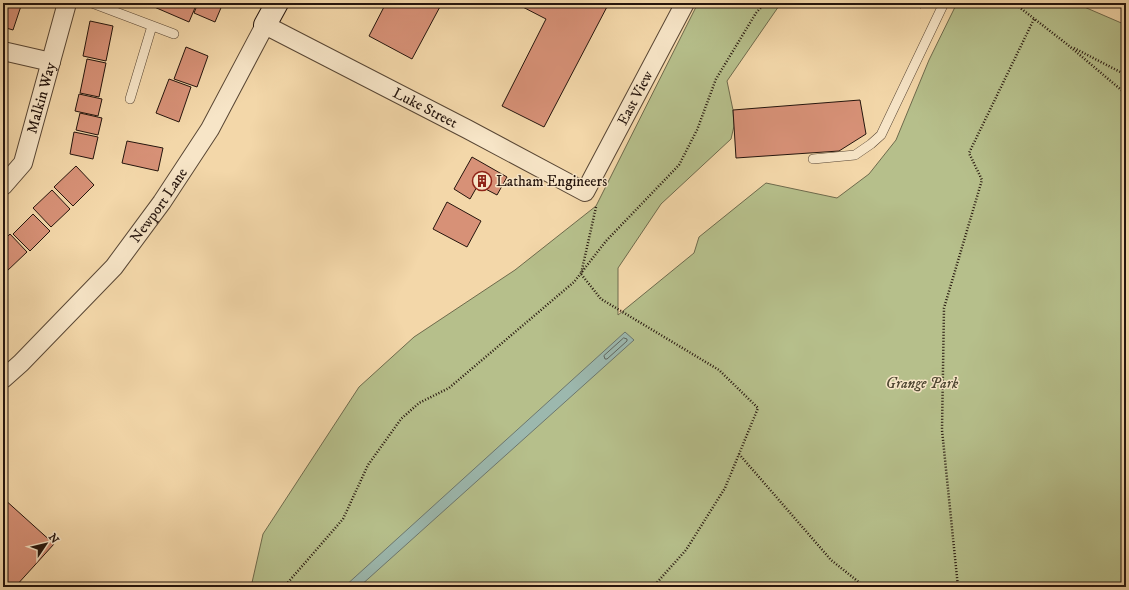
<svg xmlns="http://www.w3.org/2000/svg" width="1129" height="590" font-family="'IM FELL DW Pica',serif">
<style>
.green{fill:#b6bf8b;stroke:#6e6a4c}
.water{fill:#9cb8ae;stroke:#6c776e}
.lines{fill:none;stroke-linecap:round;stroke-linejoin:round}
.shore{stroke:#60665e;stroke-width:1}
.building{fill:#d79177;stroke:#25150d}
.lane-casing{stroke:#584634;stroke-width:10}
.street-casing{stroke:#584634;stroke-width:20}
.secondary-casing{stroke:#25150d;stroke-width:24}
.path{stroke:#25150d;stroke-width:2.5;stroke-dasharray:1 2;stroke-linecap:butt}
.lane{stroke:#f7e5c7;stroke-width:9}
.street{stroke:#f7e5c7;stroke-width:18}
.secondary{stroke:#f7e5c7;stroke-width:22}
.labels{text-anchor:middle;stroke-width:3;stroke-linejoin:round;paint-order:stroke}
.street-label{font-size:15px;fill:#25150d;stroke:#f7e5c7}
.poi-label{font-size:15px;fill:#25150d;stroke:#f7e5c7;text-anchor:start}
.park-label{font-size:15px;font-style:italic;fill:#504833;stroke:#f7e5c7}
</style>
<rect width="100%" height="100%" fill="#f3d7a9"/>
<filter id="stains"><feTurbulence type="fractalNoise" baseFrequency=".005" numOctaves="4"/><feColorMatrix values="0 0 0 0 .2 0 0 0 0 .09 0 0 0 0 .02 0 0 0 .5 -.17"/></filter>
<radialGradient id="worn" r=".72"><stop offset=".6" stop-color="#630" stop-opacity="0"/><stop offset="1" stop-color="#630" stop-opacity=".3"/></radialGradient>
<path class="green" d="M 698,3 L 781,3 L 727,81 L 733,110 L 734,126 L 731,139 L 661,204 L 618,268 L 618,315 L 694,253 L 699,237 L 766,183 L 837,198 L 869,174 L 896,140 L 929,60 L 957,3 L 1075,3 L 1126,25 L 1126,587 L 251,587 L 263,534 L 359,387 L 414,337 L 515,270 L 596,206 Z"/>
<path class="water" d="M 625,332 L 634,340 L 359,587 L 344,587 Z"/>
<g class="lines">
<path class="shore" d="M 624,338 L 627,339 L 627,341 L 607,359 L 605,359 L 604,356 Z"/>
</g>
<path class="building" d="M 3,3 L 12,3 L 21,6 L 13,30 L 3,27 Z
M 145,3 L 197,3 L 189,22 Z
M 198,3 L 223,3 L 215,22 L 194,13 Z
M 386,3 L 442,3 L 412,59 L 369,36 Z
M 515,3 L 609,3 L 544,127 L 502,106 L 546,19 Z
M 911,3 L 923,3 L 921,8 Z
M 90,21 L 113,26 L 106,61 L 83,56 Z
M 186,47 L 208,56 L 197,87 L 174,79 Z
M 87,59 L 106,63 L 99,97 L 80,93 Z
M 169,79 L 191,87 L 179,122 L 156,113 Z
M 79,94 L 102,99 L 98,116 L 75,111 Z
M 860,100 L 866,134 L 839,151 L 736,158 L 733,110 Z
M 80,113 L 102,118 L 98,135 L 76,130 Z
M 74,132 L 98,137 L 93,159 L 70,154 Z
M 127,141 L 163,148 L 158,171 L 122,163 Z
M 472,157 L 507,177 L 497,195 L 478,185 L 470,199 L 454,189 Z
M 76,166 L 94,185 L 73,206 L 54,187 Z
M 52,190 L 70,209 L 51,227 L 33,208 Z
M 447,202 L 481,221 L 467,247 L 433,229 Z
M 33,214 L 50,231 L 30,251 L 13,234 Z
M 10,234 L 27,252 L 7,271 L 3,267 L 3,241 Z
M 3,498 L 54,544 L 15,587 L 7,587 L 3,584 Z"/>
<g class="lines">
<g class="lane-casing">
<path id="lane" d="M 92,3 L 174,34
M 130,99 L 152,26
M 813,159 L 855,155 L 871,144 L 881,135 L 944,3"/>
</g>
<g class="street-casing">
<g id="street">
<path d="M 3,51 L 51,62"/>
<path id="s1" d="M 3,186 L 23,163 L 67,3"/>
<path id="s2" d="M 3,379 L 21,363 L 114,267 L 162,202 L 210,129 L 265,25 L 467,129 L 585,192 L 685,3"/>
</g>
</g>
<g class="secondary-casing">
<path id="secondary" d="M 265,25 L 277,3"/>
</g>
<path class="path" d="M 1014,3 L 1068,45 L 1126,94
M 1074,48 L 1126,75
M 596,207 L 581,274 L 601,299 L 719,370 L 758,408 L 725,488 L 686,550 L 653,587
M 739,454 L 831,560 L 865,587
M 284,587 L 343,519 L 368,465 L 401,419 L 419,403 L 449,388 L 574,282 L 606,241 L 679,165 L 697,130 L 716,79 L 756,13 L 765,3
M 958,587 L 942,430 L 944,308 L 982,180 L 969,153 L 1034,19"/>
<use href="#lane" class="lane"/>
<use href="#street" class="street"/>
<use href="#secondary" class="secondary"/>
</g>
<defs>
<g id="building-ring" transform="scale(1)"><circle r="9.5" fill="#f7e5c7" stroke="#8f2418" stroke-width="1.5"/><path d="M-4-6H4V6H1V3H-1V6H-4ZM-2.5-4.3h1.7v1.8h-1.7ZM.8-4.3h1.7v1.8H.8ZM-2.5-1h1.7V.8h-1.7ZM.8-1h1.7V.8H.8Z" fill="#8f2418"/></g>
</defs>
<g fill-rule="evenodd">
<use href="#building-ring" x="482" y="181"/>
</g>
<g class="labels">
<g class="street-label">
<text dy="5" stroke="none"><textPath href="#s1" startOffset="98">Malkin Way</textPath></text>
<text dy="5" stroke="none"><textPath href="#s2" startOffset="911">East View</textPath></text>
<text dy="5" stroke="none"><textPath href="#s2" startOffset="624">Luke Street</textPath></text>
<text dy="5" stroke="none"><textPath href="#s2" startOffset="234">Newport Lane</textPath></text>
</g>
<g class="poi-label">
<text x="496" y="186">Latham Engineers</text>
</g>
<g class="park-label">
<text x="922" y="388">Grange Park</text>
</g>
</g>
<rect width="1129" height="590" fill="none" stroke="#f3d7a9" stroke-width="16"/>
<rect x="4" y="4" width="1121" height="582" fill="none" stroke="#25150d" stroke-width="2"/>
<rect x="8" y="8" width="1113" height="574" fill="none" stroke="#25150d"/>
<g transform="translate(46 544) rotate(55)" stroke="#f7e5c7" stroke-width="3" paint-order="stroke">
<path d="M0-3L7 15L0 10L-7 15Z" fill="#25150d"/>
<text y="-6" font-size="11" font-weight="bold" text-anchor="middle" fill="#25150d">N</text>
</g>
<rect width="100%" height="100%" filter="url(#stains)"/>
<rect width="100%" height="100%" fill="url(#worn)"/>
</svg>
